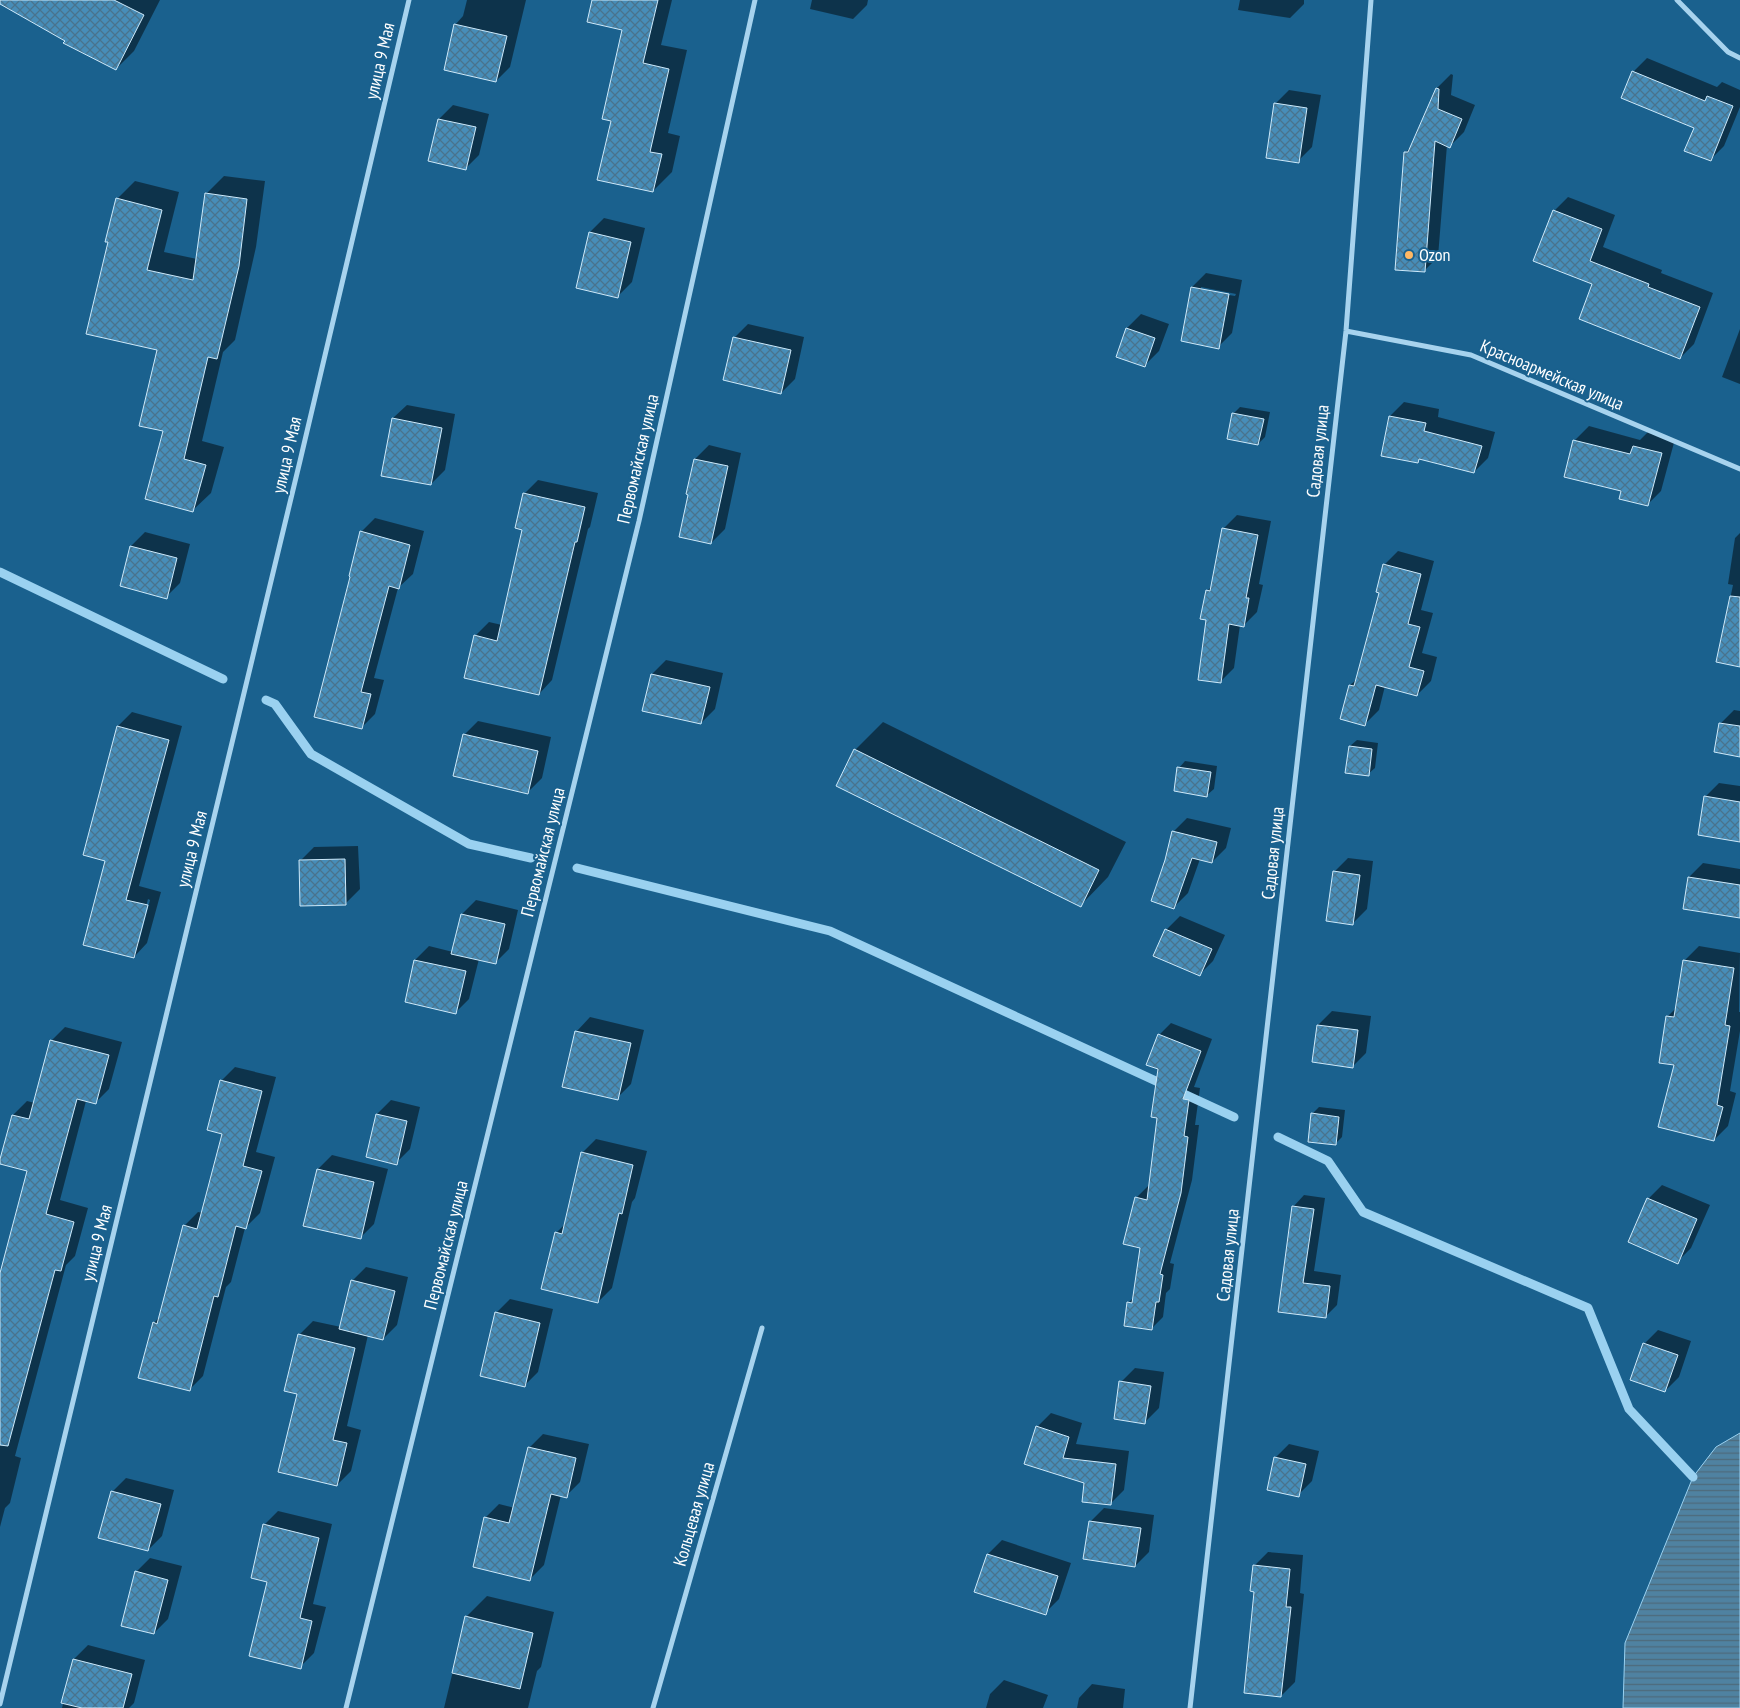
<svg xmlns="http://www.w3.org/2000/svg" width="1740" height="1708" font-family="'PT Sans Narrow',sans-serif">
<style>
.water{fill:url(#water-rules);stroke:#9ad1f0}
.shadow{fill:#0007;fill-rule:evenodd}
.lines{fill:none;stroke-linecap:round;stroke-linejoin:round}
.stream{stroke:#9ad1f0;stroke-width:9}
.building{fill:url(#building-cross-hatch);stroke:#cde9fa}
.minor{stroke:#a7d3ee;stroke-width:5}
.poi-dot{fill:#ffb864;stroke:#1a618e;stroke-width:2}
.labels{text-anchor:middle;stroke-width:4;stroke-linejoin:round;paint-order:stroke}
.street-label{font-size:18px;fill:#fff;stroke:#1a618e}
.poi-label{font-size:18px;fill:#fff;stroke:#1a618e;text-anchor:start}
</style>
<defs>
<pattern id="water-rules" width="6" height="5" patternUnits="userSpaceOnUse" patternTransform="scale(1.25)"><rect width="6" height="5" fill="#4f82a1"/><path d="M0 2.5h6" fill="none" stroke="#4e6a7b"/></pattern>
<pattern id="building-cross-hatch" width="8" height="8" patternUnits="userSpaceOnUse" patternTransform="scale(1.25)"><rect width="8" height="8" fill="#478db8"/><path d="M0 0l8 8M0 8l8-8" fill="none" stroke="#49738d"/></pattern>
</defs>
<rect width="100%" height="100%" fill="#1a618e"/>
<path class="water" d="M 1740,1433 L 1740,1708 L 1623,1708 L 1625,1643 L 1693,1477 L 1716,1447 Z"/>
<path class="shadow" d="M 1,0 L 160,0 L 134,51 L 116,69 L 0,2 Z
M 467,0 L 526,0 L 510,67 L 496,81 L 455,25 L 463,16 Z
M 594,0 L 672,0 L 661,45 L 687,50 L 668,133 L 680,136 L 672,172 L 653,191 L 613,120 L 624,29 Z
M 812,0 L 868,0 L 867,5 L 853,19 L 810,9 Z
M 1240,0 L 1304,0 L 1304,4 L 1290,18 L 1238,10 Z
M 1647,58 L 1717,87 L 1722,82 L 1740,90 L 1740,107 L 1724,146 L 1710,160 L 1695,127 L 1633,72 Z
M 1451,74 L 1453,75 L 1451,95 L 1475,105 L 1464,132 L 1450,146 L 1447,145 L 1438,257 L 1424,271 L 1405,153 L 1412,146 L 1437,88 Z
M 1289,90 L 1321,95 L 1312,147 L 1298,161 L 1275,104 Z
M 453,105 L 489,114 L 479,155 L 465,169 L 439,119 Z
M 224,176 L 265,181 L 256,247 L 235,340 L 223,352 L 202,441 L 224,447 L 211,493 L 192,511 L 165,430 L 158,349 L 109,241 L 117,199 L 135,181 L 179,192 L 164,252 L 197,259 L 206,194 Z
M 1568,197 L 1615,215 L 1603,247 L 1662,270 L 1661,273 L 1713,293 L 1694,344 L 1680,358 L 1594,284 L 1554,211 Z
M 604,218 L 645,228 L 632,282 L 618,296 L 590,232 Z
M 1206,273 L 1242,280 L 1232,333 L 1218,347 L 1192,287 ZM 1201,287 L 1236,294 L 1235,296 L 1201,290 Z
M 1141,314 L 1169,324 L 1159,351 L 1145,365 L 1117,356 L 1127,328 Z
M 748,324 L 804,337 L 795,379 L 781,393 L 734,338 Z
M 1740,329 L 1740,384 L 1722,377 Z
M 1404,402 L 1439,409 L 1438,417 L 1495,432 L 1488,458 L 1474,472 L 1421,458 L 1417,462 L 1390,416 Z
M 407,405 L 455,414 L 445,470 L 431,484 L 393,418 Z
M 1240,407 L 1270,412 L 1265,437 L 1258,444 L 1233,414 Z
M 1589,426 L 1640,440 L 1648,432 L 1675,439 L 1661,491 L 1647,505 L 1622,490 L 1575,440 Z
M 709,445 L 741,453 L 725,529 L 711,543 L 695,459 Z
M 538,480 L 598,493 L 590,527 L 588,529 L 552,680 L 539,694 L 475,636 L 489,622 L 502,625 L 523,529 L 524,494 Z
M 1237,515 L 1271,521 L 1259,584 L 1263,585 L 1257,612 L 1243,626 L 1240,625 L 1234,668 L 1220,682 L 1208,619 L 1207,591 L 1213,585 L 1223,529 Z
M 375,518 L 424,531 L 413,574 L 398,588 L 374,678 L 384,680 L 375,714 L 361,728 L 352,576 L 361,532 Z
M 145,532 L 190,544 L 180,583 L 166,597 L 131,546 Z
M 1740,533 L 1740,666 L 1717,661 L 1733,585 L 1728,584 L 1735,538 Z
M 1398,551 L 1434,561 L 1421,610 L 1433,613 L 1422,653 L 1437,657 L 1431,681 L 1417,695 L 1385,686 L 1379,710 L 1365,724 L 1350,685 L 1357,679 L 1381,592 L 1384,565 Z
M 666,660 L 723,673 L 715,709 L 701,723 L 652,674 Z
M 1734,710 L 1740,711 L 1740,755 L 1720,724 Z
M 132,712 L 182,726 L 139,886 L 161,892 L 147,943 L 134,957 L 107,860 L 118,726 ZM 148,899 L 150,900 L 139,942 L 137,942 Z
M 478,721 L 551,737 L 542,778 L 528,792 L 464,735 Z
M 883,722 L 1126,842 L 1108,877 L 1081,905 L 855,750 Z
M 1357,740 L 1378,743 L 1375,768 L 1368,774 L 1350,746 Z
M 1185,761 L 1217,766 L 1214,789 L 1207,795 L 1179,768 Z
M 1719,783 L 1740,786 L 1740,841 L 1705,797 Z
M 1187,818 L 1231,828 L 1226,848 L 1212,862 L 1200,859 L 1188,893 L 1174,907 L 1166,860 L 1173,832 Z
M 358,846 L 360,889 L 346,903 L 300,861 L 314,847 Z
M 1348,858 L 1373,861 L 1367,909 L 1353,923 L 1334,872 Z
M 1703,863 L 1740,869 L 1740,917 L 1684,908 L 1689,877 Z
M 476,900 L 518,910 L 509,949 L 495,963 L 479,959 L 469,999 L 455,1013 L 406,1001 L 415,960 L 429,946 L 453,952 L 462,914 Z
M 1180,916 L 1225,935 L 1213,961 L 1199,975 L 1166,930 Z
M 1699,946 L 1740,953 L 1739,1012 L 1740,1012 L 1740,1031 L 1730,1091 L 1736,1093 L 1728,1126 L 1714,1140 L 1676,1064 L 1660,1062 L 1668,1016 L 1677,1007 L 1685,960 Z
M 1332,1011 L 1371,1016 L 1366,1053 L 1352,1067 L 1318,1025 Z
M 590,1017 L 644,1030 L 631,1084 L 617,1098 L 564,1086 L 577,1031 Z
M 1171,1023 L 1212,1039 L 1194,1087 L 1200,1088 L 1195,1125 L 1199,1125 L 1192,1180 L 1170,1263 L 1174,1264 L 1170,1289 L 1166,1293 L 1163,1317 L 1151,1329 L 1128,1303 L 1134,1297 L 1141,1247 L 1136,1198 L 1148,1186 L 1150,1187 L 1159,1117 L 1159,1035 Z
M 65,1027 L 122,1042 L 109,1089 L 95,1103 L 86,1101 L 60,1200 L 88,1208 L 75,1256 L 66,1265 L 15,1456 L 21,1458 L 10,1503 L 5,1508 L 0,1527 L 0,1278 L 28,1170 L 13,1115 L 27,1101 L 35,1103 L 51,1041 Z
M 235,1067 L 276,1077 L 256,1152 L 275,1157 L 260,1213 L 245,1228 L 231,1282 L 226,1287 L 203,1376 L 189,1390 L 154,1323 L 160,1316 L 184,1226 L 198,1212 L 203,1213 L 224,1133 L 221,1081 Z
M 391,1100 L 420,1107 L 410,1149 L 396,1163 L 377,1114 Z
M 1319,1107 L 1345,1110 L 1342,1137 L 1335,1144 L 1313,1113 Z
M 596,1139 L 647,1151 L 635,1198 L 632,1202 L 612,1288 L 598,1302 L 556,1233 L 566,1223 L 582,1153 Z
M 332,1155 L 388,1169 L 374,1224 L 360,1238 L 318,1169 Z
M 1662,1185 L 1710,1205 L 1691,1248 L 1677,1262 L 1648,1199 Z
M 1304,1195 L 1325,1198 L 1314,1271 L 1341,1275 L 1337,1305 L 1325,1317 L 1279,1310 L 1293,1207 Z
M 366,1267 L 408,1277 L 397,1325 L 383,1339 L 368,1335 L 347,1426 L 361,1430 L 351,1471 L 337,1485 L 298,1393 L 299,1335 L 313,1321 L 341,1327 L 352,1281 Z
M 510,1299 L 553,1309 L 538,1372 L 524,1386 L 496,1313 Z
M 1658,1330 L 1691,1341 L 1679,1377 L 1665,1391 L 1644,1344 Z
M 1135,1368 L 1164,1372 L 1159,1408 L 1145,1422 L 1121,1382 Z
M 1051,1413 L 1082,1423 L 1076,1444 L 1129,1451 L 1124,1490 L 1110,1504 L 1085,1482 L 1026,1463 L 1037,1427 Z
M 543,1434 L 589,1444 L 580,1482 L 566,1496 L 561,1495 L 544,1565 L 530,1579 L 485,1518 L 499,1504 L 515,1508 L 529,1448 Z
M 1289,1444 L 1319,1451 L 1312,1481 L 1298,1495 L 1275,1458 Z
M 126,1478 L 174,1490 L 162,1536 L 148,1550 L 112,1492 Z
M 1104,1508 L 1154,1515 L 1149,1552 L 1135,1566 L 1090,1522 Z
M 278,1511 L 332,1524 L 313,1604 L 326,1607 L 314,1653 L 300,1667 L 268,1581 L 264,1525 Z
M 1002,1540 L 1071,1563 L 1059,1599 L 1045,1613 L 976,1591 L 988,1554 Z
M 1268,1552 L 1303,1555 L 1300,1593 L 1304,1594 L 1295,1682 L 1281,1696 L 1256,1590 L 1254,1566 Z
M 150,1558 L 182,1566 L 168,1619 L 154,1633 L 136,1572 Z
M 487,1596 L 554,1612 L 541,1667 L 537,1671 L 528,1708 L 444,1708 L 466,1617 Z
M 88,1645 L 145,1660 L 134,1703 L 129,1708 L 62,1708 L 74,1659 Z
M 1004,1680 L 1048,1695 L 1043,1708 L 986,1708 L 990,1694 Z
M 1092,1684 L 1125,1689 L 1123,1708 L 1077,1708 L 1079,1698 Z"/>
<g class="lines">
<path class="stream" d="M 0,572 L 223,679
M 266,700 L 275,704 L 311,754 L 469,844 L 531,858
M 577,868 L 830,931 L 1234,1117
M 1278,1137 L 1328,1161 L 1363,1212 L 1588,1308 L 1629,1409 L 1693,1477"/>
</g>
<path class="building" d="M 0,0 L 114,0 L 144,15 L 116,70 L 63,43 L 65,41 L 0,4 Z
M 592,0 L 658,0 L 643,63 L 669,69 L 650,152 L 662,154 L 653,192 L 597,180 L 611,121 L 602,119 L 622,30 L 587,22 Z
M 454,24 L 507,36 L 496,82 L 444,70 Z
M 1632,71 L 1705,101 L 1707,96 L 1733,106 L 1711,161 L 1684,151 L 1694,128 L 1621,98 Z
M 1436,88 L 1439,89 L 1438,109 L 1462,119 L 1450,148 L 1435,141 L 1425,272 L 1395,270 L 1404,152 L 1408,152 Z
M 1274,103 L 1307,108 L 1299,163 L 1266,158 Z
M 438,119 L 476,127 L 466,170 L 428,161 Z
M 205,193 L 247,199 L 239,266 L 217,359 L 208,357 L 184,459 L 206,465 L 193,512 L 145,499 L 163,431 L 139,426 L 157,350 L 86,334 L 108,242 L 105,242 L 116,198 L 162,210 L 147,270 L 193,280 Z
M 1553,210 L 1602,229 L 1590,261 L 1649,284 L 1648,287 L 1700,307 L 1680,359 L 1579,319 L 1592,284 L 1533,261 Z
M 589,232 L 631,242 L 618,298 L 576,288 Z
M 1191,287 L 1229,294 L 1219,349 L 1181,341 Z
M 1126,328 L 1155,338 L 1145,367 L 1116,357 Z
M 733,337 L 791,350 L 781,394 L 723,380 Z
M 1232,413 L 1264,419 L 1258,445 L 1227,439 Z
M 1389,416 L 1426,423 L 1424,431 L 1482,446 L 1474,473 L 1419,459 L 1418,463 L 1381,456 Z
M 392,418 L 442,428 L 431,485 L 381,476 Z
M 1573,440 L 1630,454 L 1633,446 L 1662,453 L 1648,506 L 1619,499 L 1621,491 L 1564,477 Z
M 694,459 L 728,466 L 711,544 L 679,537 L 688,495 L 686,494 Z
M 523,493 L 585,507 L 577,542 L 575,542 L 539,695 L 464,678 L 474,635 L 497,641 L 522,530 L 515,528 Z
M 1222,528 L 1258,535 L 1246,598 L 1249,598 L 1244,627 L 1229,624 L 1221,683 L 1198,680 L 1206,620 L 1200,619 L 1206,590 L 1210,591 Z
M 360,531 L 410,545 L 399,589 L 389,586 L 361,692 L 371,694 L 362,729 L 314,717 L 350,577 L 349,576 Z
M 130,546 L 177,558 L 167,599 L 120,586 Z
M 1383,564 L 1421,574 L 1408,624 L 1420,627 L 1409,667 L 1424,671 L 1417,696 L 1376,685 L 1365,726 L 1340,719 L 1349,685 L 1354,686 L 1379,593 L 1376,592 Z
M 1730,596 L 1740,597 L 1740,667 L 1716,662 Z
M 651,674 L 710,687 L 701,724 L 642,711 Z
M 1719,723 L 1740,726 L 1740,757 L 1714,752 Z
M 117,726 L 169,740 L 126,900 L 148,905 L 134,958 L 83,945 L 105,861 L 83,855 Z
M 463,734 L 538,751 L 528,794 L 453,776 Z
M 1349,746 L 1372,749 L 1369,776 L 1345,773 Z
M 854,749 L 1099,870 L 1081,907 L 836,786 Z
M 1177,767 L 1211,772 L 1207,797 L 1174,791 Z
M 1704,796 L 1740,802 L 1740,842 L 1698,835 Z
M 1172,831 L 1217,842 L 1212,863 L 1192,858 L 1174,909 L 1151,901 L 1165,860 Z
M 345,859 L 346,905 L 300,906 L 299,860 Z
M 1333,871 L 1360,875 L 1353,925 L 1326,921 Z
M 1688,877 L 1740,885 L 1740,918 L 1683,909 Z
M 461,914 L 505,924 L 496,964 L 451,954 Z
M 1165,929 L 1212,949 L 1200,976 L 1153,956 Z
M 414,960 L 466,971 L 456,1014 L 405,1002 Z
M 1683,960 L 1734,968 L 1725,1025 L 1730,1026 L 1717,1105 L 1723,1107 L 1714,1141 L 1658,1127 L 1674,1065 L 1659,1063 L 1666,1016 L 1674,1017 Z
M 1317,1025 L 1358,1030 L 1353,1068 L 1312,1062 Z
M 575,1031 L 631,1043 L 618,1100 L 562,1087 Z
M 1158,1034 L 1201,1051 L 1183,1099 L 1189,1100 L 1184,1136 L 1188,1137 L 1181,1193 L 1160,1274 L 1163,1275 L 1159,1302 L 1156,1302 L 1152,1330 L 1124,1326 L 1127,1302 L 1132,1303 L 1140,1248 L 1123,1244 L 1135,1197 L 1147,1200 L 1157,1118 L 1151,1117 L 1158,1069 L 1146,1065 Z
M 50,1040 L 109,1055 L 96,1104 L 77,1099 L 46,1214 L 74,1222 L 61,1271 L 55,1270 L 8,1446 L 0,1445 L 0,1273 L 27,1171 L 0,1164 L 0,1159 L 12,1115 L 29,1119 Z
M 220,1080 L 262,1091 L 243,1166 L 262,1171 L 246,1229 L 236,1226 L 218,1297 L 214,1296 L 190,1391 L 138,1378 L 153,1322 L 157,1324 L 183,1225 L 197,1229 L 222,1134 L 207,1130 Z
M 1311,1113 L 1339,1117 L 1336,1145 L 1308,1142 Z
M 376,1114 L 407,1121 L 397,1165 L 366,1157 Z
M 581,1152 L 633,1165 L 622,1214 L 619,1213 L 598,1303 L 541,1289 L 555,1232 L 562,1234 Z
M 317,1169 L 374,1182 L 361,1239 L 303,1226 Z
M 1647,1198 L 1697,1219 L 1678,1264 L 1628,1242 Z
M 1292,1206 L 1314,1209 L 1303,1283 L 1330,1286 L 1326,1318 L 1278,1312 Z
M 351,1280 L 395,1291 L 383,1340 L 339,1329 Z
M 495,1312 L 540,1323 L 525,1387 L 480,1376 Z
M 298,1334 L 355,1348 L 333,1440 L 347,1443 L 337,1486 L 278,1472 L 297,1394 L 284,1391 Z
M 1643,1343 L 1678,1355 L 1665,1392 L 1630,1380 Z
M 1119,1381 L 1151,1386 L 1145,1424 L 1114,1419 Z
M 1036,1426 L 1069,1437 L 1063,1458 L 1116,1464 L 1111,1505 L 1082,1502 L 1084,1483 L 1024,1464 Z
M 528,1447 L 576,1458 L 567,1498 L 551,1494 L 530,1581 L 473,1567 L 484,1517 L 509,1523 Z
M 1274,1457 L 1306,1464 L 1299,1497 L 1267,1490 Z
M 111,1491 L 161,1504 L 148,1551 L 98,1538 Z
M 1089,1521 L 1141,1528 L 1135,1567 L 1083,1559 Z
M 263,1524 L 319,1538 L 300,1618 L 312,1621 L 301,1669 L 249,1656 L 267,1582 L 251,1578 Z
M 987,1554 L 1058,1576 L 1046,1615 L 974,1592 Z
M 1253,1565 L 1290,1569 L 1286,1607 L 1291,1607 L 1281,1697 L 1244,1693 L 1254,1592 L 1250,1591 Z
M 135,1571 L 168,1580 L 154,1634 L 121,1626 Z
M 465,1616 L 533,1633 L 520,1689 L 452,1673 Z
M 73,1659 L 132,1674 L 123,1708 L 82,1708 L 61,1703 Z"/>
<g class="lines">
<path class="minor" d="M 1677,0 L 1728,52 L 1740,58
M 1346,331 L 1471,355 L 1740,469
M 0,1704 L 300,461 L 409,0
M 346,1708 L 639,521 L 755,0
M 653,1708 L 762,1328
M 1190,1708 L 1346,331 L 1371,0"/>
</g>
<circle class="poi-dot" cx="1409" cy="255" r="5"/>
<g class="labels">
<g class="street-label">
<text transform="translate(380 61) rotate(-77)" y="6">улица 9 Мая</text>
<text transform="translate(1552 375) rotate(23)" y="6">Красноармейская улица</text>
<text transform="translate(1318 451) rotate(-84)" y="6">Садовая улица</text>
<text transform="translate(287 455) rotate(-77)" y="6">улица 9 Мая</text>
<text transform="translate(638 459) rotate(-77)" y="6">Первомайская улица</text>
<text transform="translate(192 849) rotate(-76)" y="6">улица 9 Мая</text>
<text transform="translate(543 852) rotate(-76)" y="6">Первомайская улица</text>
<text transform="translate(1273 853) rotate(-84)" y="6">Садовая улица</text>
<text transform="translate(97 1243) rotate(-76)" y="6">улица 9 Мая</text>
<text transform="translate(446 1245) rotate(-76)" y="6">Первомайская улица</text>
<text transform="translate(1228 1255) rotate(-84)" y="6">Садовая улица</text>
<text transform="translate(694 1514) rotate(-74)" y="6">Кольцевая улица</text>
</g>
<g class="poi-label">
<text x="1419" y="261">Ozon</text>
</g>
</g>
</svg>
